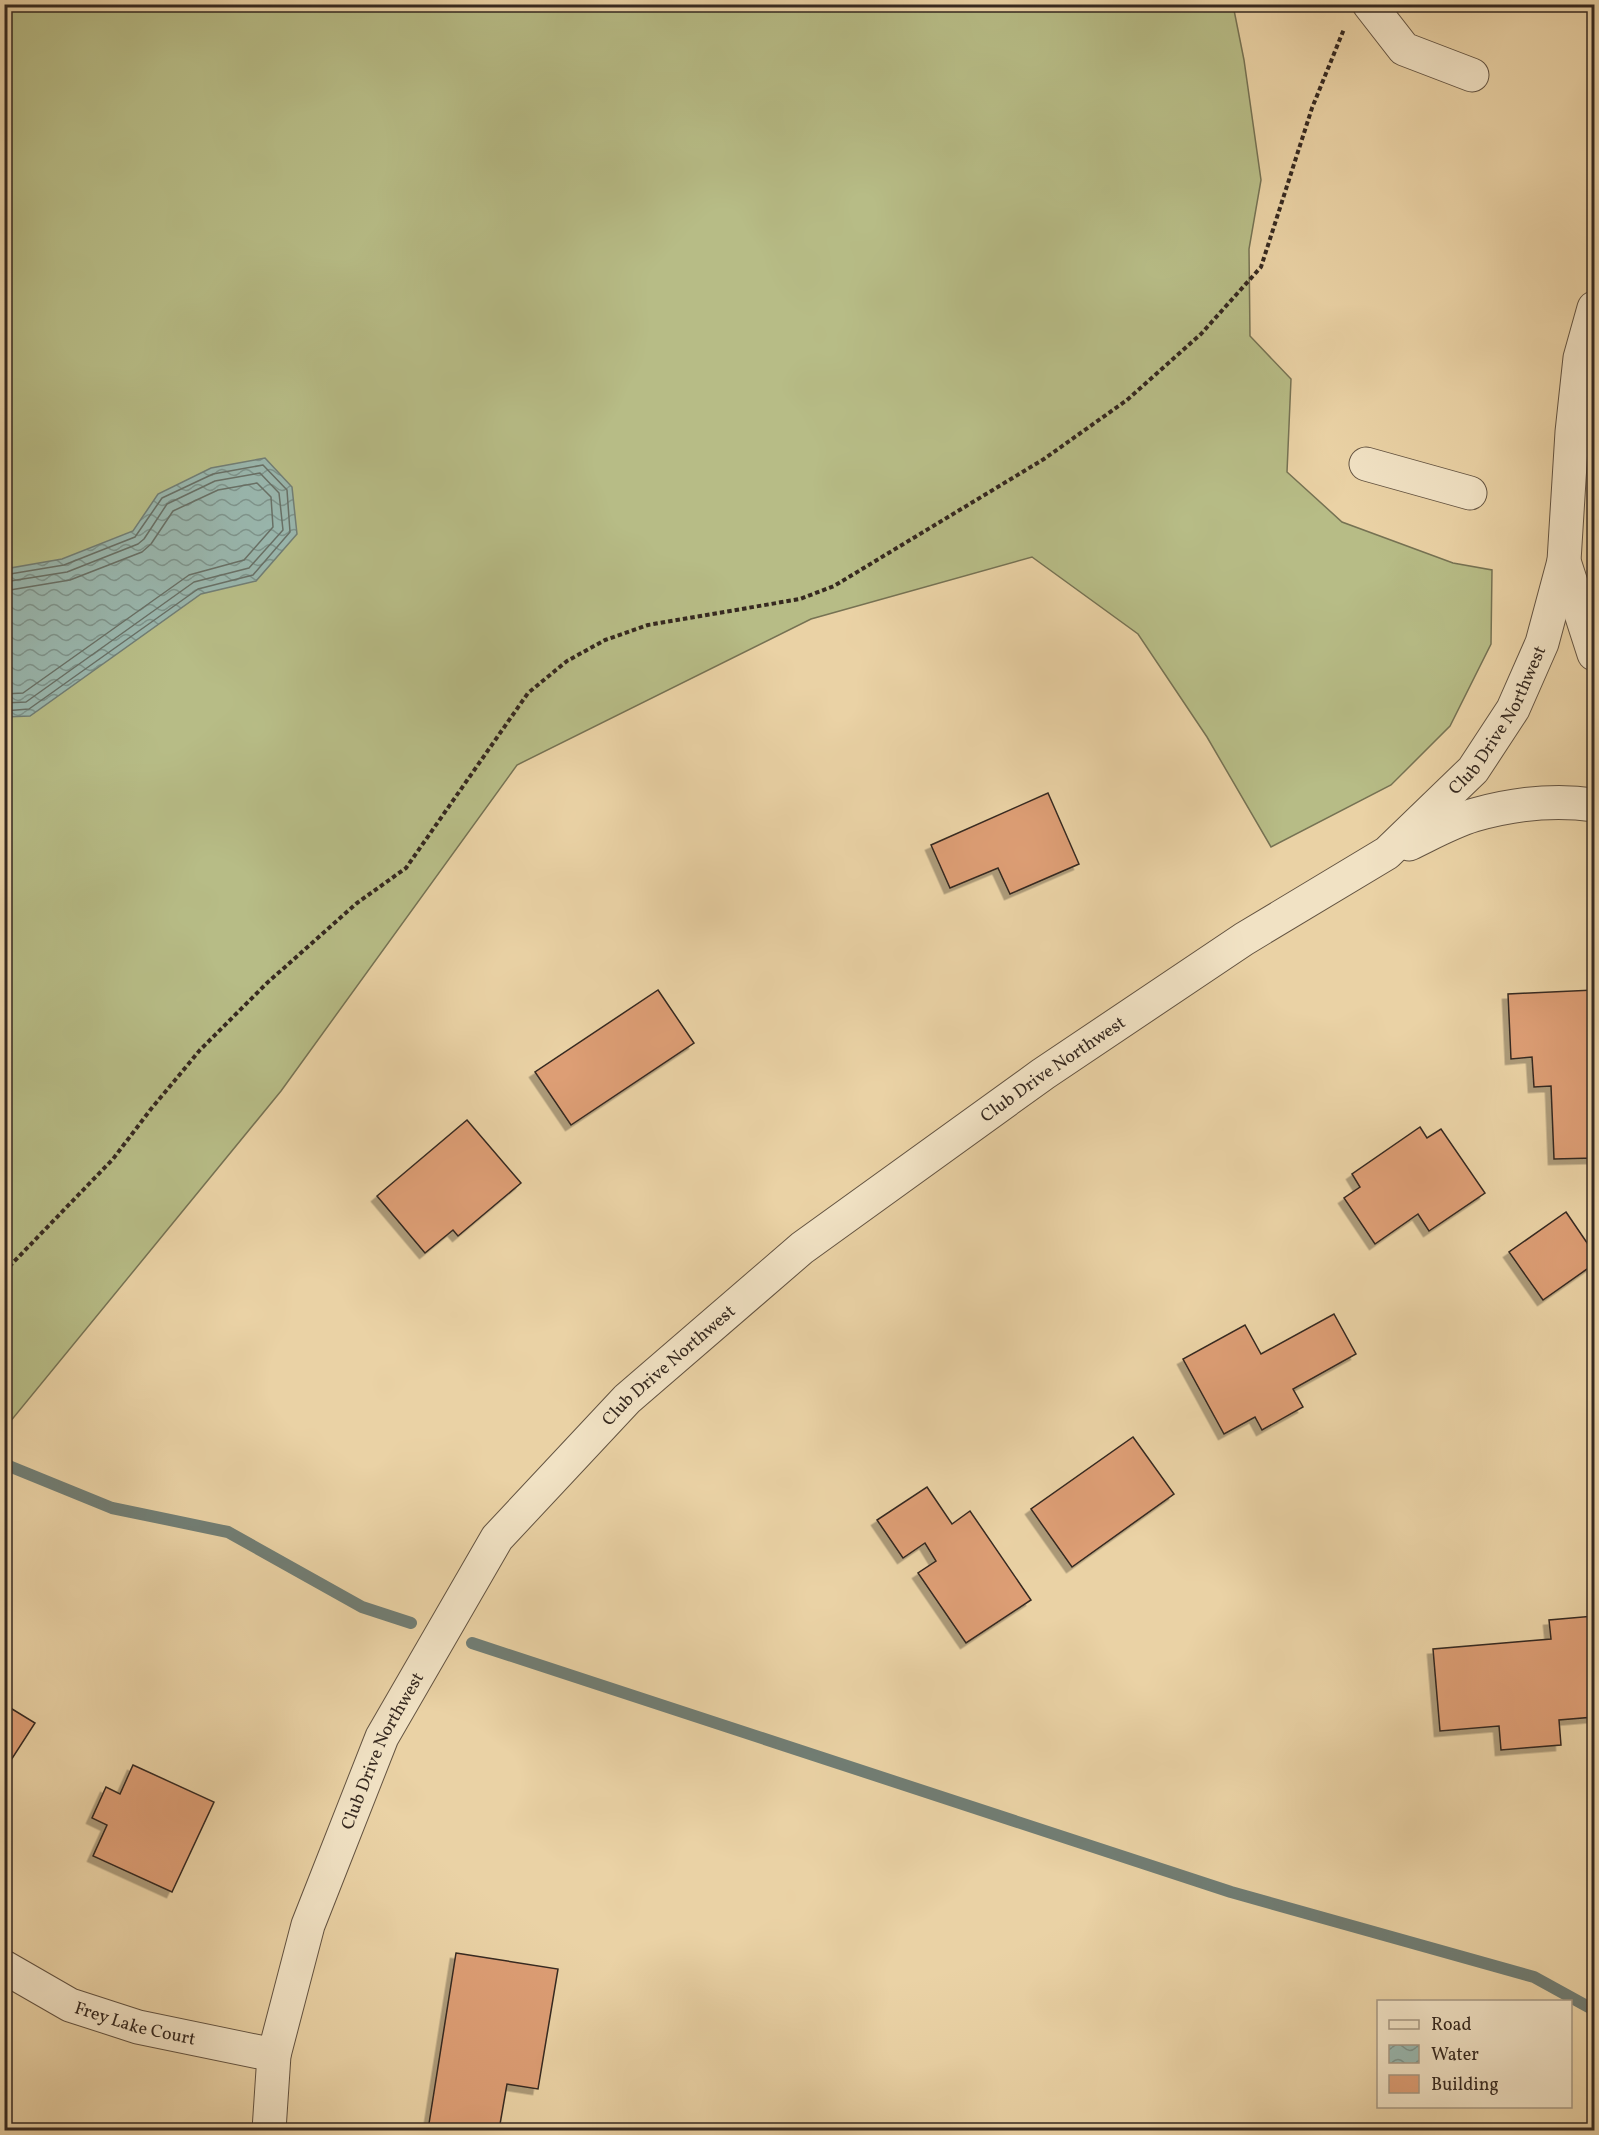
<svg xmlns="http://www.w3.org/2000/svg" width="1599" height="2135" font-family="Vollkorn,serif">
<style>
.grass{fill:#b7bc86;stroke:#767253;stroke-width:1.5}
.water{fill:url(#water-waves);stroke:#717e75;stroke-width:1.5}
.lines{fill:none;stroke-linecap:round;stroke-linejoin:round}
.shore{stroke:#687066;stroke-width:1.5}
.stream{stroke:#717e75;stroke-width:12}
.building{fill:#dd9e75;stroke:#362920;stroke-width:1.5;filter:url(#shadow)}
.minor-casing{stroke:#635341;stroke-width:35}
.path{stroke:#362920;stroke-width:4;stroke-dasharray:4.5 3;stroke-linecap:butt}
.minor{stroke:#f1e2c4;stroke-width:33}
.labels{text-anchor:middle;stroke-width:4.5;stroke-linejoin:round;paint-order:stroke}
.street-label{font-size:18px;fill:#362920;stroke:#f1e2c4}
</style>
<defs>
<pattern id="water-waves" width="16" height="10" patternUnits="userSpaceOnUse" patternTransform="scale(1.5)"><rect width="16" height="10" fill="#99b6ad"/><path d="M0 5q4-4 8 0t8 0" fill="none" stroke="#7e948c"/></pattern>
<filter id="shadow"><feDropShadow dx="-5.5" dy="5.5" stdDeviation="0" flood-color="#0004"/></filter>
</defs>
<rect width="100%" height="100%" fill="#ead2a5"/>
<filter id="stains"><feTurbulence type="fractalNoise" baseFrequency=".00333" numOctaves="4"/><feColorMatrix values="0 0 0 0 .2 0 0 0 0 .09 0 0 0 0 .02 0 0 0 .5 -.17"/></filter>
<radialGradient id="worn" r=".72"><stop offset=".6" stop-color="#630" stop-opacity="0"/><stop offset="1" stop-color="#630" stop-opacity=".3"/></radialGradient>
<path class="grass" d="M 5,5 L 1233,5 L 1244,60 L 1261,180 L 1249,249 L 1250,336 L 1291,379 L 1287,472 L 1342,522 L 1453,563 L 1492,570 L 1491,644 L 1450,726 L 1391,785 L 1271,847 L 1207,737 L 1138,634 L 1032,557 L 811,619 L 517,765 L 281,1091 L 5,1428 Z"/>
<path class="water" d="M 265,458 L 292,487 L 297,534 L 256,581 L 201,594 L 30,716 L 5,717 L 5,569 L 62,559 L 133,531 L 158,494 L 211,468 Z"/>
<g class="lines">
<path class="shore" d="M 4,575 L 64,565 L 135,537 L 162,498 L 213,474 L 263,465 L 287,490 L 290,532 L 253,575 L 198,589 L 29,709 L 4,711
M 4,582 L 67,572 L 138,544 L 144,539 L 167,504 L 215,481 L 260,473 L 279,493 L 283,530 L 249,568 L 194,582 L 26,702 L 4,703
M 4,591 L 70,580 L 142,552 L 151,544 L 173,511 L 218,490 L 257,483 L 271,497 L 273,527 L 244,560 L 189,575 L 23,693 L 4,694"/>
<path class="stream" d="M 4,1464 L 112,1508 L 228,1532 L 362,1607 L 411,1623
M 472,1643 L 1231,1892 L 1534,1977 L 1594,2010"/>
</g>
<path class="building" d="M 1048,793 L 1079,864 L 1010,894 L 998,868 L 950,888 L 931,845 Z
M 658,990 L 694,1043 L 571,1125 L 535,1072 Z
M 1594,990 L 1594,1158 L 1554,1159 L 1551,1086 L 1534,1087 L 1532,1057 L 1511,1059 L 1508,994 Z
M 467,1120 L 521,1183 L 458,1236 L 453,1230 L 425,1253 L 377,1196 Z
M 1420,1127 L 1427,1138 L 1441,1129 L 1485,1193 L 1429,1231 L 1418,1214 L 1375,1244 L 1344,1198 L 1360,1187 L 1352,1174 Z
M 1566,1212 L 1594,1253 L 1594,1264 L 1543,1300 L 1509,1252 Z
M 1334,1314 L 1356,1354 L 1293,1389 L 1303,1407 L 1262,1430 L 1255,1417 L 1224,1434 L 1183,1359 L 1245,1325 L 1261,1354 Z
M 1133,1437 L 1174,1494 L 1072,1567 L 1031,1509 Z
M 927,1487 L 952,1524 L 970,1511 L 1031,1600 L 966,1643 L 918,1573 L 936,1561 L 925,1543 L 903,1558 L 877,1520 Z
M 1594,1616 L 1594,1717 L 1559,1720 L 1561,1745 L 1501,1750 L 1499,1726 L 1440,1731 L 1433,1649 L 1551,1639 L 1549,1620 Z
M 4,1704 L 35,1723 L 4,1771 Z
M 133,1765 L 214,1802 L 172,1892 L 93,1856 L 107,1825 L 92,1818 L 106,1787 L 120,1794 Z
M 456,1953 L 558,1969 L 538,2089 L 507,2084 L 499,2130 L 428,2130 Z"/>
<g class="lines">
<g class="minor-casing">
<g id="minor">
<path d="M 1369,4 L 1404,49 L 1472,75"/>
<path d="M 1594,308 L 1580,358 L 1572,432 L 1564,561 L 1594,654"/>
<path d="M 1366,464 L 1470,493"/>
<path d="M 1409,844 C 1430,834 1451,822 1474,815 C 1513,804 1554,799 1594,805"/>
<path id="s1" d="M 4,1967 L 70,2005 L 138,2027 L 274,2055"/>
<path id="s2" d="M 269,2130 L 274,2055 L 308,1925 L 382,1737 L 497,1538 L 627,1399 L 802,1248 L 1043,1074 L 1244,939 L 1387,853 L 1473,770 L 1513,709 L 1542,643 L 1564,561"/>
</g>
</g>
<path class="path" d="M 4,1272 L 113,1159 L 151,1109 L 200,1050 L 267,983 L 357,903 L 406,868 L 528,693 L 567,661 L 605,640 L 648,625 L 800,599 L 834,586 L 1044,459 L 1127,400 L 1201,334 L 1261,267 L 1312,108 L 1344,29"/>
<use href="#minor" class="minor"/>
</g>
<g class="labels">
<g class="street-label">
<text dy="6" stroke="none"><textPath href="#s2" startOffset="1944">Club Drive Northwest</textPath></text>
<text dy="6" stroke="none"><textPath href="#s2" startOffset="1371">Club Drive Northwest</textPath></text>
<text dy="6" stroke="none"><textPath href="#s2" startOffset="885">Club Drive Northwest</textPath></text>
<text dy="6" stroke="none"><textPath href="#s2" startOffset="399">Club Drive Northwest</textPath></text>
<text dy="6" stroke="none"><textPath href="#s1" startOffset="144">Frey Lake Court</textPath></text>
</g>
</g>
<rect width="1599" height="2135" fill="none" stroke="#ead2a5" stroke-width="24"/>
<rect x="6" y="6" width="1587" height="2123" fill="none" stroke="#362920" stroke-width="3"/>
<rect x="12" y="12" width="1575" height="2111" fill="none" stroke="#362920" stroke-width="1.5"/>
<rect x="1377" y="2000" width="195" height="108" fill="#f1e2c4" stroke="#a69882" stroke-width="1.5"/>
<rect x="1389" y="2020" width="30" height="9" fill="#f1e2c4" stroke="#a69882" stroke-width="1.5"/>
<text x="1431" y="2030" font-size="18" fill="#362920">Road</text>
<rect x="1389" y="2045" width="30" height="18" fill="url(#water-waves)" stroke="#a69882" stroke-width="1.5"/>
<text x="1431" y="2060" font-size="18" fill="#362920">Water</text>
<rect x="1389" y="2075" width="30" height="18" fill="#dd9e75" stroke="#a69882" stroke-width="1.5"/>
<text x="1431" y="2090" font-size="18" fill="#362920">Building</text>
<rect width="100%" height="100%" filter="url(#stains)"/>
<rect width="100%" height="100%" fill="url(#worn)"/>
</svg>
